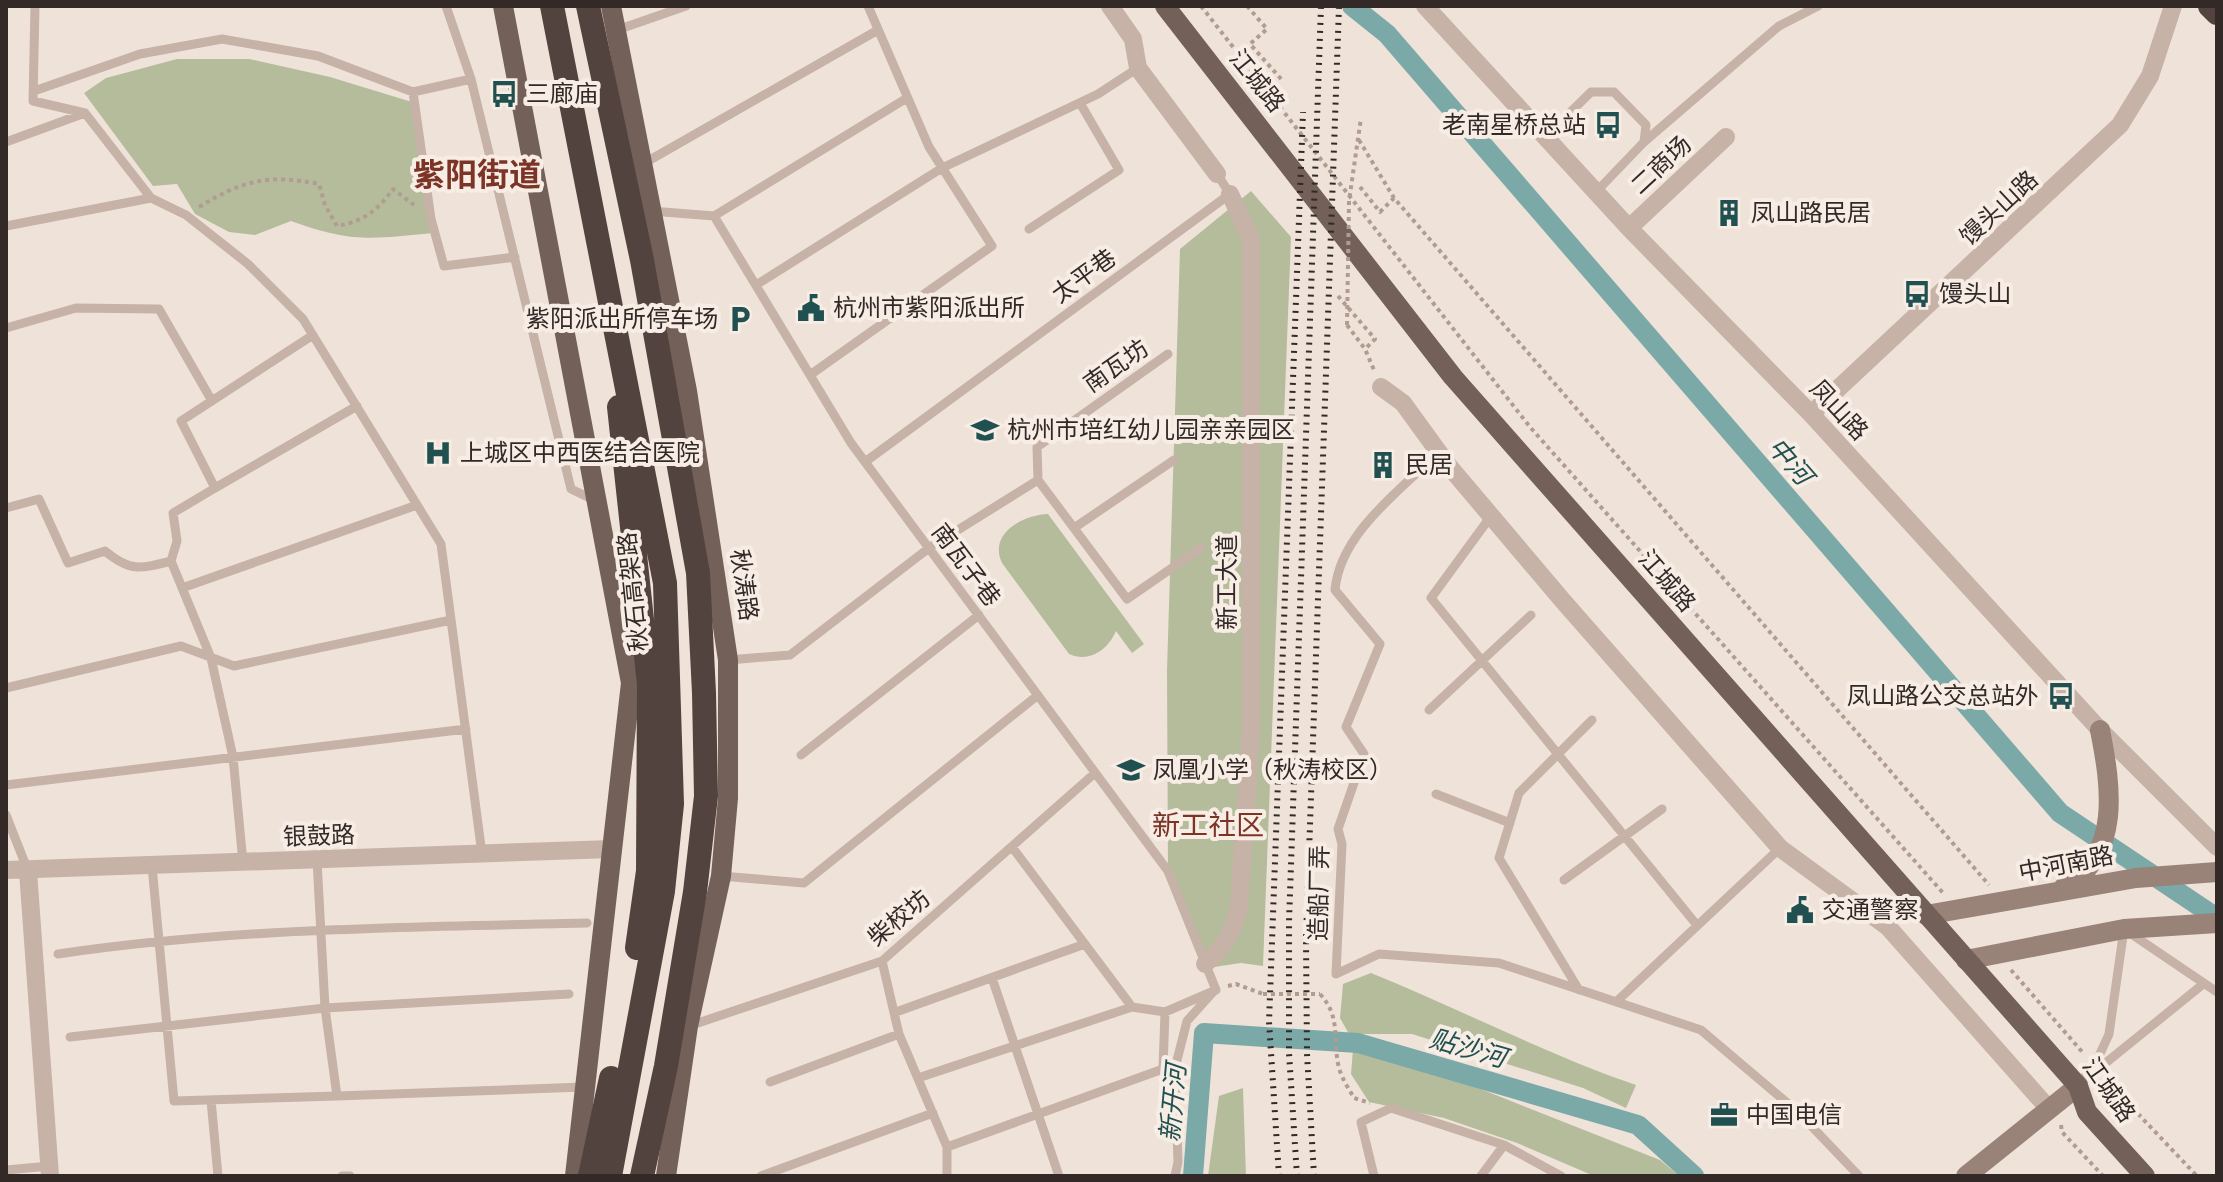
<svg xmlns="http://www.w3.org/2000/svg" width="2223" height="1182" font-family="'Varela Round','Noto Sans SC',sans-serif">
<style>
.green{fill:#b4bc9b}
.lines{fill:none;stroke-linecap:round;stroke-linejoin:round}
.canal{stroke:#7ba9a8;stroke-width:20}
.path{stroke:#b19c91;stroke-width:4;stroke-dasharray:4 4;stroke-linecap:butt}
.lane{stroke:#c6b2a6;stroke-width:9}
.street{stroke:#c6b2a6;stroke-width:18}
.secondary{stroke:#998278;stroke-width:20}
.primary{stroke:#736059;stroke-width:20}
.highway{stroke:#53433e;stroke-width:24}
.rail{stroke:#332927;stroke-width:6;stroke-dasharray:2 6;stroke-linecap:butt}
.path-bridge{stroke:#b19c91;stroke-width:4;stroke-dasharray:4 4;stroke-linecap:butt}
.labels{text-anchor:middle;stroke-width:8;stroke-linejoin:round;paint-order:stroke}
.street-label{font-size:24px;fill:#332927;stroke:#f7ede5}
.poi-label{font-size:24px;fill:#332927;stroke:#f7ede5;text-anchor:start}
.water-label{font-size:26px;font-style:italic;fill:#205050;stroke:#f7ede5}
.quarter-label{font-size:28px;fill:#7b3426;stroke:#f7ede5}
.district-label{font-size:32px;font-weight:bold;fill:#7b3426;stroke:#f7ede5}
</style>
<rect width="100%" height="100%" fill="#efe3d9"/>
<path class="green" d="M 177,59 L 249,59 L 330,77 L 412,102 L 433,233 C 372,239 351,243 291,221 L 255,235 L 229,232 L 195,214 L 177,184 L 153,186 L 84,93 L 106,78 Z
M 1251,191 L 1291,237 L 1263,966 L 1241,963 L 1207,968 L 1168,871 L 1167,670 L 1180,249 Z
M 1048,514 L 1144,644 L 1132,653 L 1116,631 C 1108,650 1089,663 1069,654 L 1002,563 C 988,533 1023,515 1048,514 Z
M 1371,973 C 1460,1009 1546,1054 1636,1085 L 1626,1108 L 1583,1088 L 1412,1034 L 1349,1034 L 1340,1018 L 1343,984 Z
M 1353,1049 L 1468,1084 L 1660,1160 L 1679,1176 L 1594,1176 L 1517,1143 L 1444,1118 L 1369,1102 L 1351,1074 Z
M 1243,1088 L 1246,1176 L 1208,1176 L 1219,1096 Z"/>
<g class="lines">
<path class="canal" d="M 1352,6 L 1387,34 L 2060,813 L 2217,918
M 1193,1176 L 1204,1033 L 1358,1043 L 1638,1125 L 1694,1176"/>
<path class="path" d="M 1201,6 L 1530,427 L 1944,894
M 1247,6 L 1267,29 L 1250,44 L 1282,80
M 1359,140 L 1394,198 L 1989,885
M 1360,187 L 1380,212 L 1394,198
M 199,207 C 243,180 268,174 319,184 L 325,205 L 337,226 C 364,221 377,211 393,189 L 414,205
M 1338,296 L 1375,339 L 1365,349
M 1347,325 L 1365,349 L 1374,370
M 2011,970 L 2084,1054
M 1228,986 L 1236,984 L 1263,994
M 1320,994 C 1342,1018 1332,1040 1339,1068 C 1342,1079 1349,1089 1354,1098 L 1370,1103
M 2105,1079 L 2197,1176
M 2061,1125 L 2062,1132 L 2103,1176"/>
<path class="lane" d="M 35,6 L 33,101 L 85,113 L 151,198 L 186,215 L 248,264 L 303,319 L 441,544 L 482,854
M 446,6 L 471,79 L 571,489 L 594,500
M 617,30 L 686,6
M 34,91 L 140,54 L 222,39 L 318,56 L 413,92 L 471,79
M 413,92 L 431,219 L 444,266 L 515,257
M 1545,137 L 1591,92 L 1614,92 L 1646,125 L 1644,142 L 1596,192
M 6,142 L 85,113
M 1644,142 L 1779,26 L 1818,6
M 641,165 L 878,30
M 651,211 L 714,216 L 851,443 L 1168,871 L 1216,990
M 714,216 L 907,98
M 6,226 L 151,198
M 1029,229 L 1119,170 L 1080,103
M 756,285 L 942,168 L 1098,94 L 1138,68
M 6,328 L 76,308 L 159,309 L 212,401
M 810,375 L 992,246 L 929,147 L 868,6
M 865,462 L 1230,194 L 1217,174
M 1038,480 L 1037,447 L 1168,354
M 215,488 L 357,406
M 6,508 L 39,499 L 68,563 L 105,551 C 130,572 140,569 171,561
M 1491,516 L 1431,598 L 1696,924
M 1074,528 L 1174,460
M 182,588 L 417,505
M 728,660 L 790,655 L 929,548 L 1038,480 L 1127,599 L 1201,548
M 6,688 L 181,646 L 234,666 L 451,620
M 1429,710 L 1531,615
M 801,755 L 979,615
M 6,785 L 466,729
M 1436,794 L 1510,823
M 6,815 L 28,871
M 1012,847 L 1132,1007 L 1165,1012 L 1216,990
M 317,860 L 325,1008 L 337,1096 L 584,1087
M 243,863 L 233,757 L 211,658 L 171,561 L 177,541 L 173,513 L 215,488 L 181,421 L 313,335
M 152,866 L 174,1101 L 337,1096
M 721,876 L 804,883 L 1038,695
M 1564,880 L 1662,809
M 58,954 C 234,928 410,927 587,923
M 882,961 L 899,1034 L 947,1147
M 1336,974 L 1379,954 L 1499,963 L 1701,1030 L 1798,1112 L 1859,1176
M 1336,974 L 1342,844 L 1338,829 L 1364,754 L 1346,727 L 1380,644 L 1335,590 C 1340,533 1401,490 1439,452
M 992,978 L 1059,1176
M 1579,990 L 1499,858 L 1519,793 L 1592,720
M 1616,1002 L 1780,848
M 896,1012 L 1085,944
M 689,1026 L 882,961 L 1095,773
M 70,1037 L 325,1008 L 569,994
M 918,1078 L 1132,1007
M 2087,1078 L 2202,985
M 770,1082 L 899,1034
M 2078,1086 L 2098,1058 L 2109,1034 L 2124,929 L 2217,992
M 211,1100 L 218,1176
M 6,1170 L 50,1166
M 342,1176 L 350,1176
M 761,1176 L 933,1113
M 947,1176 L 947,1147 L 1163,1069 L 1165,1012
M 1175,1176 L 1178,1162 L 1175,1068 L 1187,1021 L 1213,992
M 1374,1176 L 1361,1122 L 1391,1108 L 1504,1145 L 1561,1176
M 1481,1176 L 1504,1145"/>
<path class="street" d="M 1110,6 L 1133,39 L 1138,68 L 1217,174
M 1425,6 L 1629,228 L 1811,414 L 2100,730 L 2217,847
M 1629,228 L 1726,137
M 1381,387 L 1403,403 L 1448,465 L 1563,601 L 1780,848 L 1888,927 L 2049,1109
M 1811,414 L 2120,125 L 2150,76 L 2173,6
M 6,870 L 612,849
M 28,871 L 50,1176
M 1205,964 C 1225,947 1233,932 1239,907 L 1251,728 L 1251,239 L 1230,194"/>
<path class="secondary" d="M 2064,887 C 2122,855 2111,786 2100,730
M 1926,915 L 2136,878 L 2217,872
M 1966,960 L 2124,929 L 2217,923
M 1966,1176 L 2078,1086"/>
<path class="primary" d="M 503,6 L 631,683 L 575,1176
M 611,6 L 687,391 L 728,660 L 728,798 L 721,876 L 688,1026 L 666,1176
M 1165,6 L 1453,377 L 2078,1086 L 2087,1112 L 2145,1176"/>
<path class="highway" d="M 552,6 L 665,583 L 672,804 L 663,891 L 610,1176
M 588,6 L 642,260 L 698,573 L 704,693 L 706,796 L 695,892 L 666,1066 L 642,1176
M 2210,6 L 2217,13
M 619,407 L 649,684 L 648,871 L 637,948
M 590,1176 L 611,1078"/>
<path class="rail" d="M 1279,1176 L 1269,1022 L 1303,112
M 1297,1176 L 1289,1053 L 1289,922 L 1321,6
M 1314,1176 L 1307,1054 L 1306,938 L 1339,6"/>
<path class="path-bridge" d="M 1347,325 L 1349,201 L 1361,118
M 1263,994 L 1320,994"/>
</g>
<defs>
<g id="bus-bare" transform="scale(2.16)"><path d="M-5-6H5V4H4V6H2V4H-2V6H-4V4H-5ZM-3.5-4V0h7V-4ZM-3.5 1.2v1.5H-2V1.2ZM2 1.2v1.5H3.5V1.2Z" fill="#205050" stroke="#f7ede5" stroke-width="2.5" paint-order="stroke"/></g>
<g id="building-bare" transform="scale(2.16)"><path d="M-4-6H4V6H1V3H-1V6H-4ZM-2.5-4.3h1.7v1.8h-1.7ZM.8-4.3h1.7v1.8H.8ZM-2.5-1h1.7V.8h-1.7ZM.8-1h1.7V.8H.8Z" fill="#205050" stroke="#f7ede5" stroke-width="2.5" paint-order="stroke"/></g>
<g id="civic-bare" transform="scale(2.16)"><path d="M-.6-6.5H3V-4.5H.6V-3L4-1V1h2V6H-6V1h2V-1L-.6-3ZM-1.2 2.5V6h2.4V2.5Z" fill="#205050" stroke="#f7ede5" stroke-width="2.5" paint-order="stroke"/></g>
<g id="parking-bare" transform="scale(2.16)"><path d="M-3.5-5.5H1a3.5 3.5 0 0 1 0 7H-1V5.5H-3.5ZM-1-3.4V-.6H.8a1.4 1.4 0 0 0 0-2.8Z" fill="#205050" stroke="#f7ede5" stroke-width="2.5" paint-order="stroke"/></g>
<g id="school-bare" transform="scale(2.16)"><path d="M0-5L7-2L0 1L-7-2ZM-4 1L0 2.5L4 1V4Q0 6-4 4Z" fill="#205050" stroke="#f7ede5" stroke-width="2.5" paint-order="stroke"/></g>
<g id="hospital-bare" transform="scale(2.16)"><path d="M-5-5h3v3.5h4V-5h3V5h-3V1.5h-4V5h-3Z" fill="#205050" stroke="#f7ede5" stroke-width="2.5" paint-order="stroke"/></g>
<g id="office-bare" transform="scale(2.16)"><path d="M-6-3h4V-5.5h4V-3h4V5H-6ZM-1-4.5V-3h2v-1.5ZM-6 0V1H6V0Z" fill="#205050" stroke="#f7ede5" stroke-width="2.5" paint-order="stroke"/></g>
</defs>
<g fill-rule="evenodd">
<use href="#bus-bare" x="504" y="94"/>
<use href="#bus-bare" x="1608" y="125"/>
<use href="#building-bare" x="1729" y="213"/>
<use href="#bus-bare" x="1917" y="294"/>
<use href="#civic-bare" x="811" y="308"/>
<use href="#parking-bare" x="740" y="319"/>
<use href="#school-bare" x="985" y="430"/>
<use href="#hospital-bare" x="438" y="453"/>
<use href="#building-bare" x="1383" y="465"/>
<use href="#bus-bare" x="2061" y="696"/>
<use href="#school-bare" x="1131" y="770"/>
<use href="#civic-bare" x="1800" y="910"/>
<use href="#office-bare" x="1724" y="1115"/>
</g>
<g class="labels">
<g class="street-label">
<text transform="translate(1257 81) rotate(51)" y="8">江城路</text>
<text transform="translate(1661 165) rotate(-43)" y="8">二商场</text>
<text transform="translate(1999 208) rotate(-43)" y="8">馒头山路</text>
<text transform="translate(1084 276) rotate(-36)" y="8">太平巷</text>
<text transform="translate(1116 366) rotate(-35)" y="8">南瓦坊</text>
<text transform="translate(1839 410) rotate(47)" y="8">凤山路</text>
<text transform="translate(966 565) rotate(53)" y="8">南瓦子巷</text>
<text transform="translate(1667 581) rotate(49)" y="8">江城路</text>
<text transform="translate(1227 582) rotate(-90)" y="8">新工大道</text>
<text transform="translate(744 585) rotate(82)" y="8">秋涛路</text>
<text transform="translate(633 592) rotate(-96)" y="8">秋石高架路</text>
<text transform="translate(319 836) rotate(-2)" y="8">银鼓路</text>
<text transform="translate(2066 864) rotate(-11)" y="8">中河南路</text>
<text transform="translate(1319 893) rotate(-89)" y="8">造船厂弄</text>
<text transform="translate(899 918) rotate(-40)" y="8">柴校坊</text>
<text transform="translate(2109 1090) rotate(55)" y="8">江城路</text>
</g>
<g class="poi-label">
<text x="526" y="102">三廊庙</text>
<text x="1586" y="133" text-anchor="end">老南星桥总站</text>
<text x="1751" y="221">凤山路民居</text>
<text x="1939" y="302">馒头山</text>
<text x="833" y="316">杭州市紫阳派出所</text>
<text x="718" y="327" text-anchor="end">紫阳派出所停车场</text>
<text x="1007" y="438">杭州市培红幼儿园亲亲园区</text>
<text x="460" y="461">上城区中西医结合医院</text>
<text x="1405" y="473">民居</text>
<text x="2039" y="704" text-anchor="end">凤山路公交总站外</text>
<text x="1153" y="778">凤凰小学（秋涛校区）</text>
<text x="1822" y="918">交通警察</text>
<text x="1746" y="1123">中国电信</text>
</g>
<g class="water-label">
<text transform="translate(1790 461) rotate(49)" y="9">中河</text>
<text transform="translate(1468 1048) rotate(16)" y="9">贴沙河</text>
<text transform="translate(1173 1103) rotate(-85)" y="9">新开河</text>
</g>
<g class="quarter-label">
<text x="1208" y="835">新工社区</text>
</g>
<g class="district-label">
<text x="477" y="186">紫阳街道</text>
</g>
</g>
<rect width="2223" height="1182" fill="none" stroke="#332927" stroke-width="16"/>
</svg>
